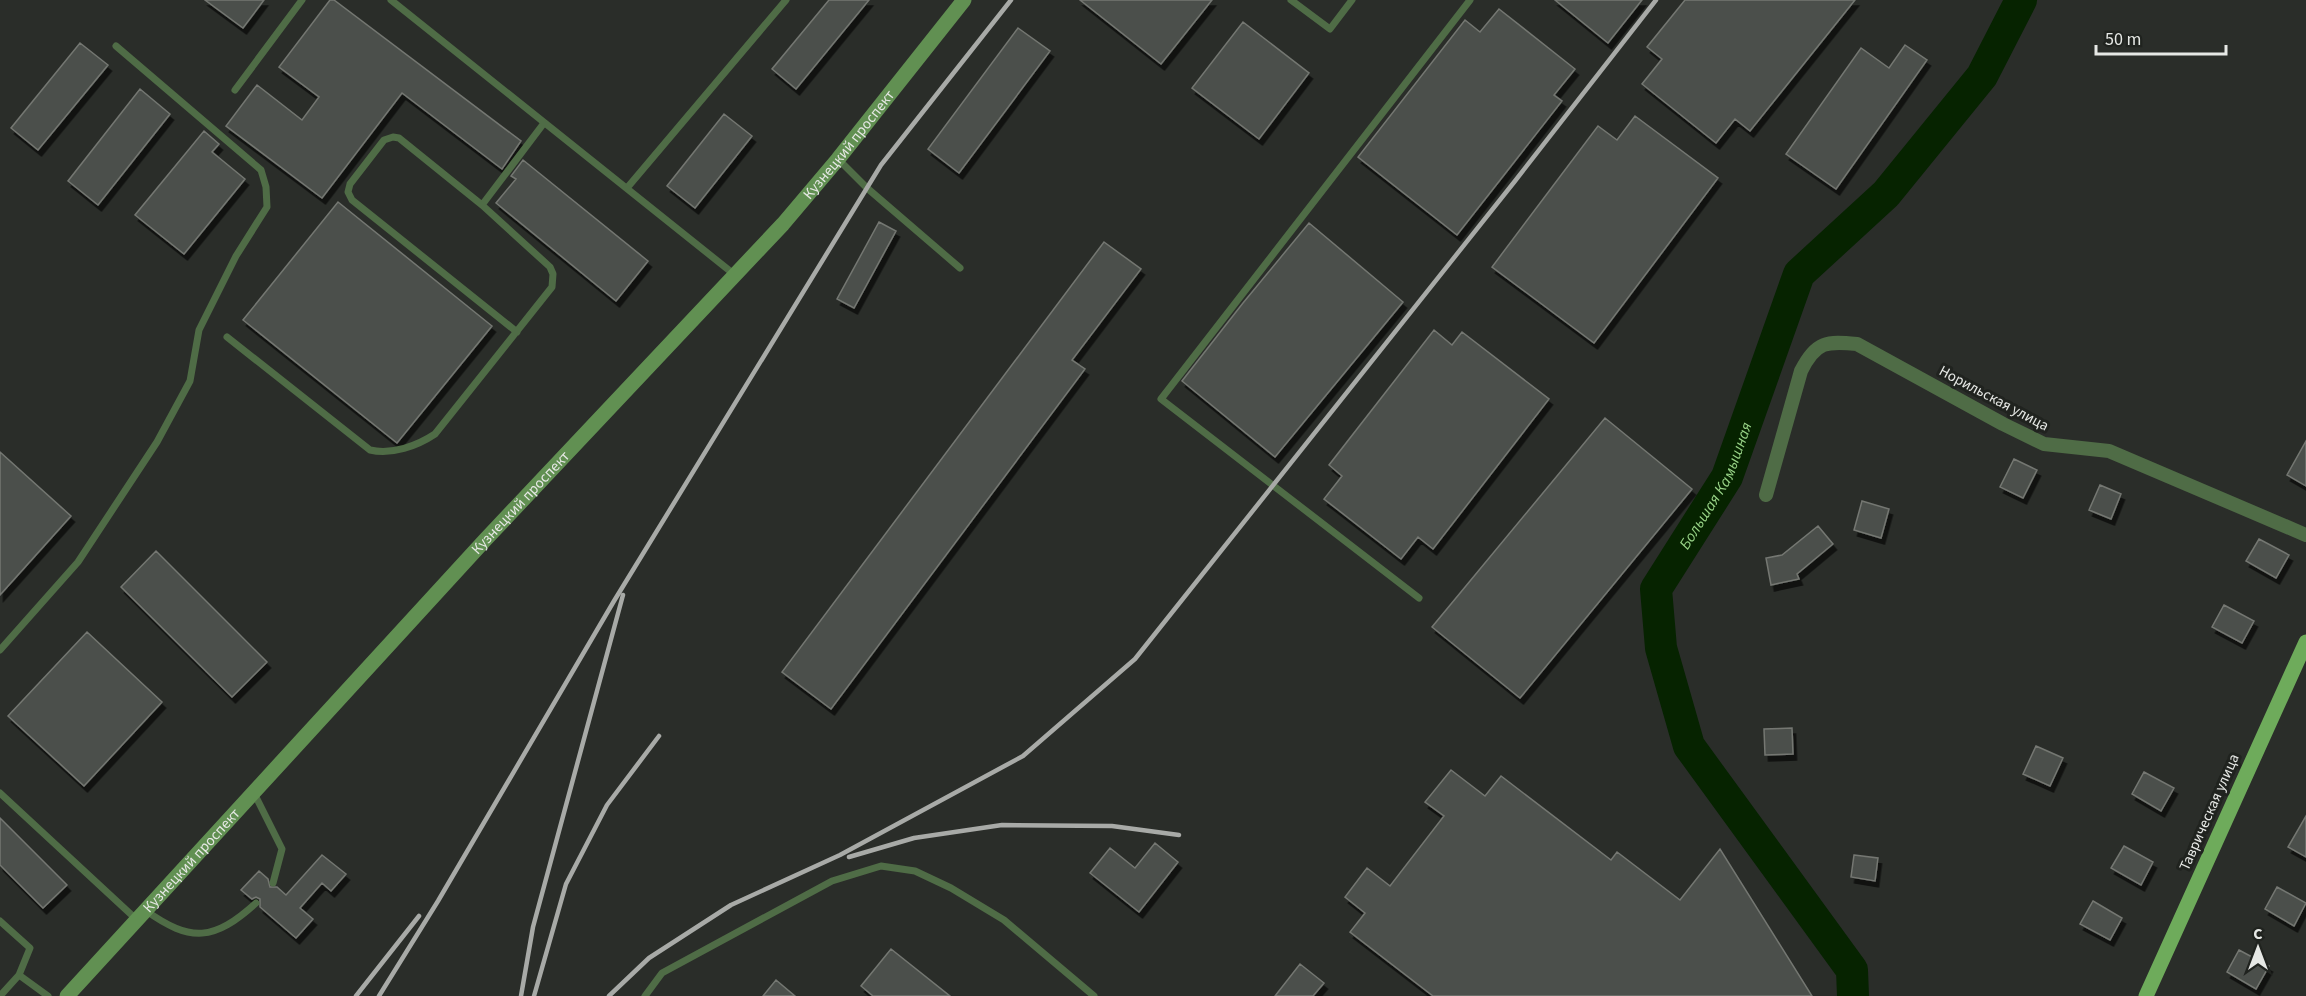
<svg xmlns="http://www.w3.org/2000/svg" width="2306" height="996" font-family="'Source Sans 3',sans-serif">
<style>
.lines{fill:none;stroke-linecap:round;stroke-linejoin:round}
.river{stroke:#062300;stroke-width:32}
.building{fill:#4c504b;stroke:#747772;stroke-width:1.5;filter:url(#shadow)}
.lane{stroke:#4f6c46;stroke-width:7}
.street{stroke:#4f6c46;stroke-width:14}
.secondary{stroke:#619052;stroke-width:15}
.primary{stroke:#6eab5b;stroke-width:15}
.rail{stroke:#a8aaa7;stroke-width:4.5}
.labels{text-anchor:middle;stroke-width:6;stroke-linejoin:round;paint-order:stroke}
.street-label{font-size:15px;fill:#e6e8e5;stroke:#20231f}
.water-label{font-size:16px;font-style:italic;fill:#98d386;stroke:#20231f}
</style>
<defs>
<filter id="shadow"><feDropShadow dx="3.5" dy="6" stdDeviation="0" flood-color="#0009"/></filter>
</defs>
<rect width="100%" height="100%" fill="#2a2d29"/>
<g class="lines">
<path class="river" id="s1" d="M 1853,996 L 1852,970 L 1689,746 L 1661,648 L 1656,589 L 1727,477 L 1799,274 L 1886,194 L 1982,76 L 2021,0"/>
</g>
<path class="building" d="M 205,0 L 264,0 L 243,28 Z
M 330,0 L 334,0 L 521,141 L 502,169 L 402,93 L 322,198 L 226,126 L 257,85 L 302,120 L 319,97 L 279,67 Z
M 829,0 L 869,0 L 796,89 L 772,69 Z
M 1080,0 L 1212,0 L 1161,64 Z
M 1555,0 L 1642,0 L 1608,43 Z
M 1685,0 L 1855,0 L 1750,131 L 1735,119 L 1716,143 L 1642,84 L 1662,59 L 1647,47 Z
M 1499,9 L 1575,69 L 1554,95 L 1562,101 L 1457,235 L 1358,157 L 1465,20 L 1480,32 Z
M 1243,22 L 1309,73 L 1259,139 L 1192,88 Z
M 1018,28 L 1050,51 L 959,173 L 928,149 Z
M 80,43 L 108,65 L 38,150 L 11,128 Z
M 1905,45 L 1927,60 L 1836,189 L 1786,154 L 1861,48 L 1889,68 Z
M 140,89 L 170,114 L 98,205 L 68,181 Z
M 724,114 L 752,136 L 695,208 L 667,186 Z
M 1635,116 L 1718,178 L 1594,343 L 1492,267 L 1598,126 L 1617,140 Z
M 204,131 L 219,144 L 212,152 L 245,179 L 184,254 L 135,215 Z
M 523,160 L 648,261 L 616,301 L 496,203 L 516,179 L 511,176 Z
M 338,202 L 492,326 L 397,443 L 243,320 Z
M 879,222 L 896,231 L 854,308 L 837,299 Z
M 1309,223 L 1403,302 L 1275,457 L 1182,381 L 1243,303 Z
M 1104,242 L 1141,269 L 1072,360 L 1085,369 L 831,709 L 782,672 Z
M 1434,330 L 1452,345 L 1462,332 L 1549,399 L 1433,549 L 1418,537 L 1401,559 L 1324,499 L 1342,476 L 1329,465 Z
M 1605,418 L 1692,489 L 1520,698 L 1432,627 Z
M 2306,441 L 2306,486 L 2287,475 Z
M 0,452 L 71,516 L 0,595 Z
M 2014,459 L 2037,470 L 2023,498 L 2000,487 Z
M 2100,485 L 2121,494 L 2111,519 L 2089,510 Z
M 1862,501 L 1889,509 L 1881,538 L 1854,530 Z
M 1818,526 L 1833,544 L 1797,574 L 1799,579 L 1771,585 L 1766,558 L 1782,555 Z
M 2259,539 L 2289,555 L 2276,578 L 2246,561 Z
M 156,551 L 267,662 L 232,697 L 121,587 Z
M 2224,605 L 2254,621 L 2242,643 L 2212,627 Z
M 87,632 L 162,702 L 84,786 L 8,716 Z
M 1792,728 L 1793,754 L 1765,755 L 1764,729 Z
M 2036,746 L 2063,758 L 2050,786 L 2023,774 Z
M 1451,770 L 1485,796 L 1501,776 L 1611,860 L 1617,852 L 1680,900 L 1720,849 L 1812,996 L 1433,996 L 1350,932 L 1365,913 L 1345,897 L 1367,868 L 1390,886 L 1444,816 L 1425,802 Z
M 2144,772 L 2174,788 L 2161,811 L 2132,794 Z
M 2306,816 L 2306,857 L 2288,847 Z
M 0,818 L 67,885 L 43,908 L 0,865 Z
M 1155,843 L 1178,862 L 1139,912 L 1090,873 L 1110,848 L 1135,868 Z
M 2124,846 L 2153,862 L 2141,885 L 2111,868 Z
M 322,855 L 346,874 L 331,891 L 322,883 L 300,908 L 313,919 L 296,938 L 260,907 L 260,899 L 256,897 L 252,899 L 241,890 L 259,871 L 268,879 L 270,887 L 277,887 L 286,895 Z
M 1854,855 L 1878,858 L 1875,881 L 1851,877 Z
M 2277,887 L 2306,903 L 2294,926 L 2265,909 Z
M 2093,901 L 2122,918 L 2110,940 L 2080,924 Z
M 891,949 L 950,996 L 873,996 L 861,986 Z
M 2239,950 L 2269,966 L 2256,989 L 2227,972 Z
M 1300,964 L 1324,983 L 1313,996 L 1275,996 Z
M 776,980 L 795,996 L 763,996 Z"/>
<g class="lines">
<path class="lane" d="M 391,0 L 735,275
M 1291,0 L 1330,29 L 1352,0
M 235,90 L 302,0
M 838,159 L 867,188 L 960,268
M 627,188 L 786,0
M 482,205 L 399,138 L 393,137 L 384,140 L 350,184 L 348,192 L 352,200 L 517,332
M 227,337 L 370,450 C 392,455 417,446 435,434 L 552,287 L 553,274 L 550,267 L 482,205 L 544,123
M 1419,598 L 1161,399 L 1470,0
M 0,650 L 78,562 L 157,442 L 190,381 L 199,330 L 236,256 L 267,207 L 266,187 L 261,170 L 116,46
M 0,793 L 136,919
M 254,793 L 282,849 L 273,883
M 145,910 C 191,943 214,941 256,903
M 0,921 L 30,948 L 19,975
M 0,996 L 19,975 L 48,996
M 645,996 L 662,973 L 832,881 L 881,866 L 915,871 L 951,888 L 1004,920 L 1094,996"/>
<path class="street" d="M 1766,495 L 1801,371 C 1816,341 1827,341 1857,344 L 2003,424 L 2044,444 L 2109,451 L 2306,535"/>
<path class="secondary" id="s2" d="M 67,996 L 485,540 L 783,224 L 838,159 L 964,0"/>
<path class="primary" d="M 2146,996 L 2306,642"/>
<path class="rail" d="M 849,857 L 914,838 L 1002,825 L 1112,826 L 1179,835
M 356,996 L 419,916
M 379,996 L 438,901 L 614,601 L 881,165 L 1011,0
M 521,996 L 533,927 L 623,595
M 534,996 L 566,884 L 607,805 L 659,736
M 609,996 L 649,958 L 731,905 L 840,855 L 1023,756 L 1135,659 L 1515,181 L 1656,0"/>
</g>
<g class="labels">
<g class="street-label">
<text dy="5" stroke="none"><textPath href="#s2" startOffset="1156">Кузнецкий проспект</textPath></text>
<text transform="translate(1994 398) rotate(28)" y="5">Норильская улица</text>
<text dy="5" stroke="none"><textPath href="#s2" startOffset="670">Кузнецкий проспект</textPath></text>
<text transform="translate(2209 812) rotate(-66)" y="5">Таврическая улица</text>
<text dy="5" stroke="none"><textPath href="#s2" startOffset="184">Кузнецкий проспект</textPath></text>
</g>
<g class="water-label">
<text dy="6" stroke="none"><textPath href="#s1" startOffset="584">Большая Камышная</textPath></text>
</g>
</g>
<g transform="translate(2258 948)" stroke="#20231f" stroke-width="4.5" paint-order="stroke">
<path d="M0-4.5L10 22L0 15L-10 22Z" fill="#e6e8e5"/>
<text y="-9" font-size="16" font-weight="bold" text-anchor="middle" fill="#e6e8e5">С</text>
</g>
<path d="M2096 45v9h130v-9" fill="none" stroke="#e6e8e5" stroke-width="3"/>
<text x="2105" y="45" font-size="18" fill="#e6e8e5" stroke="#20231f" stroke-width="4.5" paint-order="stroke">50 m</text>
</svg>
